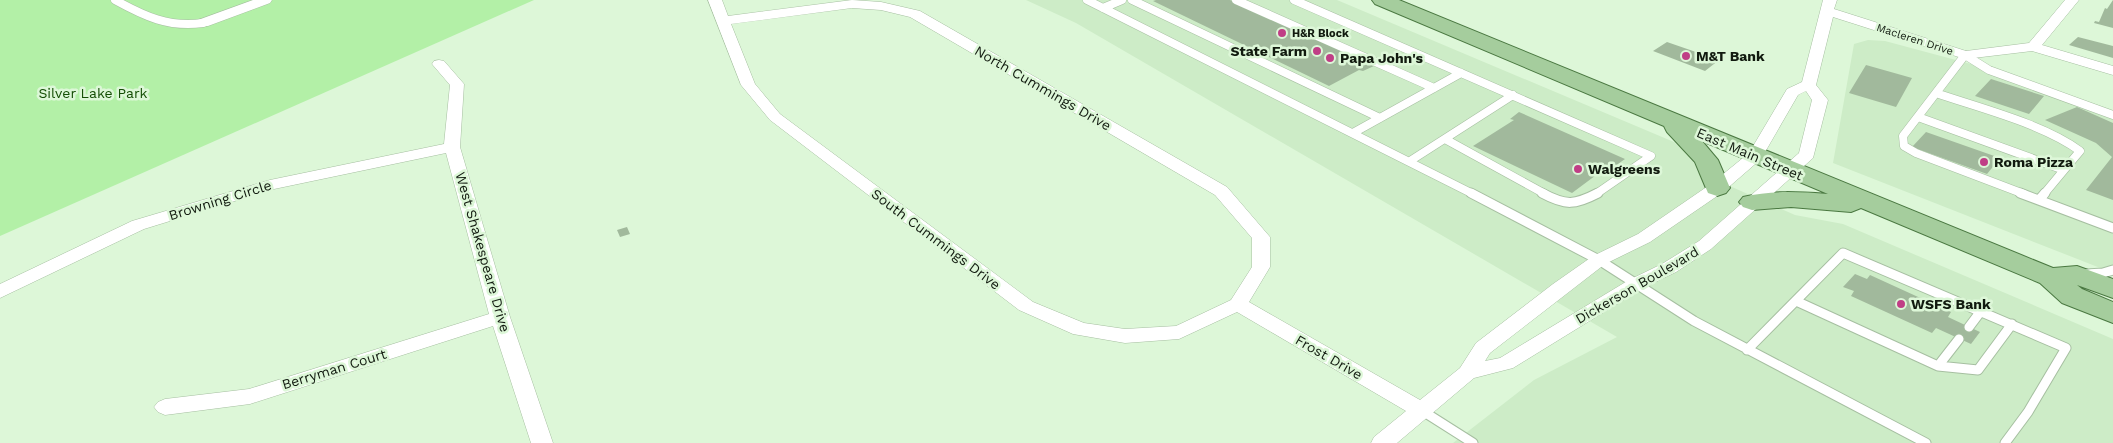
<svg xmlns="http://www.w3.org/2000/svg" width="2113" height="443" font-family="'Work Sans',sans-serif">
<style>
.built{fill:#cdecc7}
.green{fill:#b3f0a7}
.building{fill:#a1b99c}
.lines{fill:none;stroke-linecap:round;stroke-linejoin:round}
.lane-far1-casing{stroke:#a6bfa1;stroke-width:9}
.lane-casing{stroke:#a6bfa1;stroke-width:11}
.street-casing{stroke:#a6bfa1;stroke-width:1}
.primary-casing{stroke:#4a7841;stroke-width:2}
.lane-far1{stroke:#fff;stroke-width:8}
.lane{stroke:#fff;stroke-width:9}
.street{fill:#fff;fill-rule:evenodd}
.primary{fill:#a5cd9d;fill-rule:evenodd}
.poi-dot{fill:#c03e86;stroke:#ddf7d8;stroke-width:2}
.labels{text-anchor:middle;stroke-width:5;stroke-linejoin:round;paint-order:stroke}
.far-poi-label{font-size:11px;font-weight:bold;fill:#111a0f;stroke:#ddf7d8;text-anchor:start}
.far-street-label{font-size:11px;fill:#111a0f;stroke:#ddf7d8}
.poi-label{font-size:14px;font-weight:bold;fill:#111a0f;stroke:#ddf7d8;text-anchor:start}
.street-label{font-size:14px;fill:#111a0f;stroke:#ddf7d8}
.park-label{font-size:14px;fill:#144e05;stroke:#ddf7d8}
</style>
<rect width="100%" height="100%" fill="#ddf7d8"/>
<path class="built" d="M 1026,0 L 1337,0 L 1674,142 L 1691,156 L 1698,172 L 1795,215 L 1843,224 L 2113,339 L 2113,443 L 1453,443 L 1534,380 L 1617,337 L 1076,23 Z
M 1868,40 L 1885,41 L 2008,74 L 2113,110 L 2113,273 L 1833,163 L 1854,44 Z"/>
<path class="green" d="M 0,0 L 534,0 L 0,236 Z"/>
<path class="building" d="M 1156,0 L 1230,0 L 1374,66 L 1363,71 L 1359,70 L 1329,86 L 1153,1 Z
M 2113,0 L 2113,28 L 2094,23 L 2095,21 L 2099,22 L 2105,8 L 2107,9 Z
M 2078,37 L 2113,46 L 2113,58 L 2069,45 Z
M 1667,42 L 1719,60 L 1705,71 L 1653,51 Z
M 1866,65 L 1912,78 L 1896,107 L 1849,93 Z
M 1991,79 L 2044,96 L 2029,114 L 1975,96 Z
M 2077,107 L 2113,123 L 2113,200 L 2086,190 L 2112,157 L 2096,143 L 2045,120 Z
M 1519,112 L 1625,159 L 1615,166 L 1611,164 L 1572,193 L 1473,146 L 1514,120 L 1510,119 Z
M 1926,132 L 2000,158 L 1987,174 L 1912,147 Z
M 627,227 L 630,234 L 620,237 L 617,230 Z
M 1855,274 L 1867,279 L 1870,275 L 1951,312 L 1948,317 L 1980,332 L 1971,344 L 1936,328 L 1932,333 L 1851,296 L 1854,291 L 1843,287 Z"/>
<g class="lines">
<g class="lane-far1-casing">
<path id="lane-far1" d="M 115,0 C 144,16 169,28 203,23
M 1087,0 L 1473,194
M 1132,0 L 1380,118
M 1236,0 L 1434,88
M 1294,0 L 1651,156 L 1596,194
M 1103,8 L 1122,0
M 1918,117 L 2064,170 L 2080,151 C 2044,124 1979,108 1936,93
M 1353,133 L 1461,73
M 1445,139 L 1545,194
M 1410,161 L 1513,95
M 2024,194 L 1916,153 L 1904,146 L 1903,136 L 1965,55 L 1989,70 L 2113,115
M 2044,194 L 2064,170"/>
</g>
<g class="lane-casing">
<path id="lane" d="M 1471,193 L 1599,260 L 1694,321 L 1926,443
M 1542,193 C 1566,206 1575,205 1598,193
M 2020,193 L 2113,228
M 2039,200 L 2045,193
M 2086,274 L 2103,273 L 2113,270
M 1796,301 L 1938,366 L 1978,370 L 2012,324
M 1969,327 L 1981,311
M 1747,350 L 1843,253 L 2066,348 L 2028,412 L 2005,443
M 1938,366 L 1959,339
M 1421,410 L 1473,443"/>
</g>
<g class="street-casing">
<path id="street" d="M 253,0 L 272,0 L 270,3 L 208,26 L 198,26 L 196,23 L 198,20 Z
M 708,0 L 722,0 L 728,16 L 852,0 L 881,2 L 920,11 L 1227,187 L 1270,237 L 1270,267 L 1249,302 L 1420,400 L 1460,368 L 1476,343 L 1553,284 L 1593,256 L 1638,234 L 1711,184 L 1749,153 L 1787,89 L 1802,82 L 1823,0 L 1837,0 L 1834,9 L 1966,51 L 2029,43 L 2065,0 L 2079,0 L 2042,45 L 2113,66 L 2113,75 L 2032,51 L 1965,59 L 1833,17 L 1816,85 L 1828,100 L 1813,158 L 1711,249 L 1676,272 L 1643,288 L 1513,368 L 1474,378 L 1397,443 L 1371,443 L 1374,437 L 1406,411 L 1237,312 L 1179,339 L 1125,343 L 1073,334 L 1019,310 L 770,120 L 741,85 ZM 852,8 L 881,10 L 910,17 L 1215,195 L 1252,238 L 1252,267 L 1231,300 L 1176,326 L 1125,329 L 1084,323 L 1033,302 L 780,114 L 755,84 L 731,24 ZM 1806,91 L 1812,100 L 1799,153 L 1699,241 L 1662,264 L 1629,280 L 1500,358 L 1485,361 L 1490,353 L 1605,264 L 1650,242 L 1723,192 L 1761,159 L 1798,95 Z
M 439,60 L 444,61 L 464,84 L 460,147 L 510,317 L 553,443 L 531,443 L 493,326 L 250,404 L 165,415 L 158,412 L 154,407 L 158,402 L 165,399 L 249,389 L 489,314 L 446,153 L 274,189 L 144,229 L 0,298 L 0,284 L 132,221 L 270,180 L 444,144 L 450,85 L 432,64 L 434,61 Z"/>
</g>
<g class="primary-casing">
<path id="primary" d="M 1372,0 L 1399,0 L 2053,268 L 2077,266 L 2113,279 L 2113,298 L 2077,285 L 2082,289 L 2113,302 L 2113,323 L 2062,303 L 2040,283 L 1861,208 L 1851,212 L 1791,207 L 1752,210 L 1743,207 L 1739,202 L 1743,197 C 1771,190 1800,192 1828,194 L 1702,141 L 1718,160 L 1730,188 L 1726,193 L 1717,196 L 1708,193 L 1695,162 L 1667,132 L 1664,126 L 1375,4 Z"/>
</g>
<use href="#lane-far1" class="lane-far1"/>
<use href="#lane" class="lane"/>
<use href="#street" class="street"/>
<use href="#primary" class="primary"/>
</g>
<g class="poi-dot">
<circle cx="1282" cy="33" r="5"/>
<circle cx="1317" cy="51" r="5"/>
<circle cx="1686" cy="56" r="5"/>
<circle cx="1330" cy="58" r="5"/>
<circle cx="1984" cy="162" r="5"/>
<circle cx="1578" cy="169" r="5"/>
<circle cx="1901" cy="304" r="5"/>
</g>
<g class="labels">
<g class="far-poi-label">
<text x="1292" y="37">H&amp;R Block</text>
</g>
<g class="far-street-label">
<text transform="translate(1915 39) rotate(18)" y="4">Macleren Drive</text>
</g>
<g class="poi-label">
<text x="1307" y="56" text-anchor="end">State Farm</text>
<text x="1696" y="61">M&amp;T Bank</text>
<text x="1340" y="63">Papa John's</text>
<text x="1994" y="167">Roma Pizza</text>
<text x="1588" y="174">Walgreens</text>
<text x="1911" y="309">WSFS Bank</text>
</g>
<g class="street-label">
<text transform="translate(1043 88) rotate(30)" y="5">North Cummings Drive</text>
<text transform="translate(1750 154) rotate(23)" y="5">East Main Street</text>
<text transform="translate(220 200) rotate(-17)" y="5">Browning Circle</text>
<text transform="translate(936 239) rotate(37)" y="5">South Cummings Drive</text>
<text transform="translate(483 252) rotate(74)" y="5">West Shakespeare Drive</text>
<text transform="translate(1637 285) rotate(-30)" y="5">Dickerson Boulevard</text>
<text transform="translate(1329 357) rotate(30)" y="5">Frost Drive</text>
<text transform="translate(334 369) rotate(-17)" y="5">Berryman Court</text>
</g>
<g class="park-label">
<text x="93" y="98">Silver Lake Park</text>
</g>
</g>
</svg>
